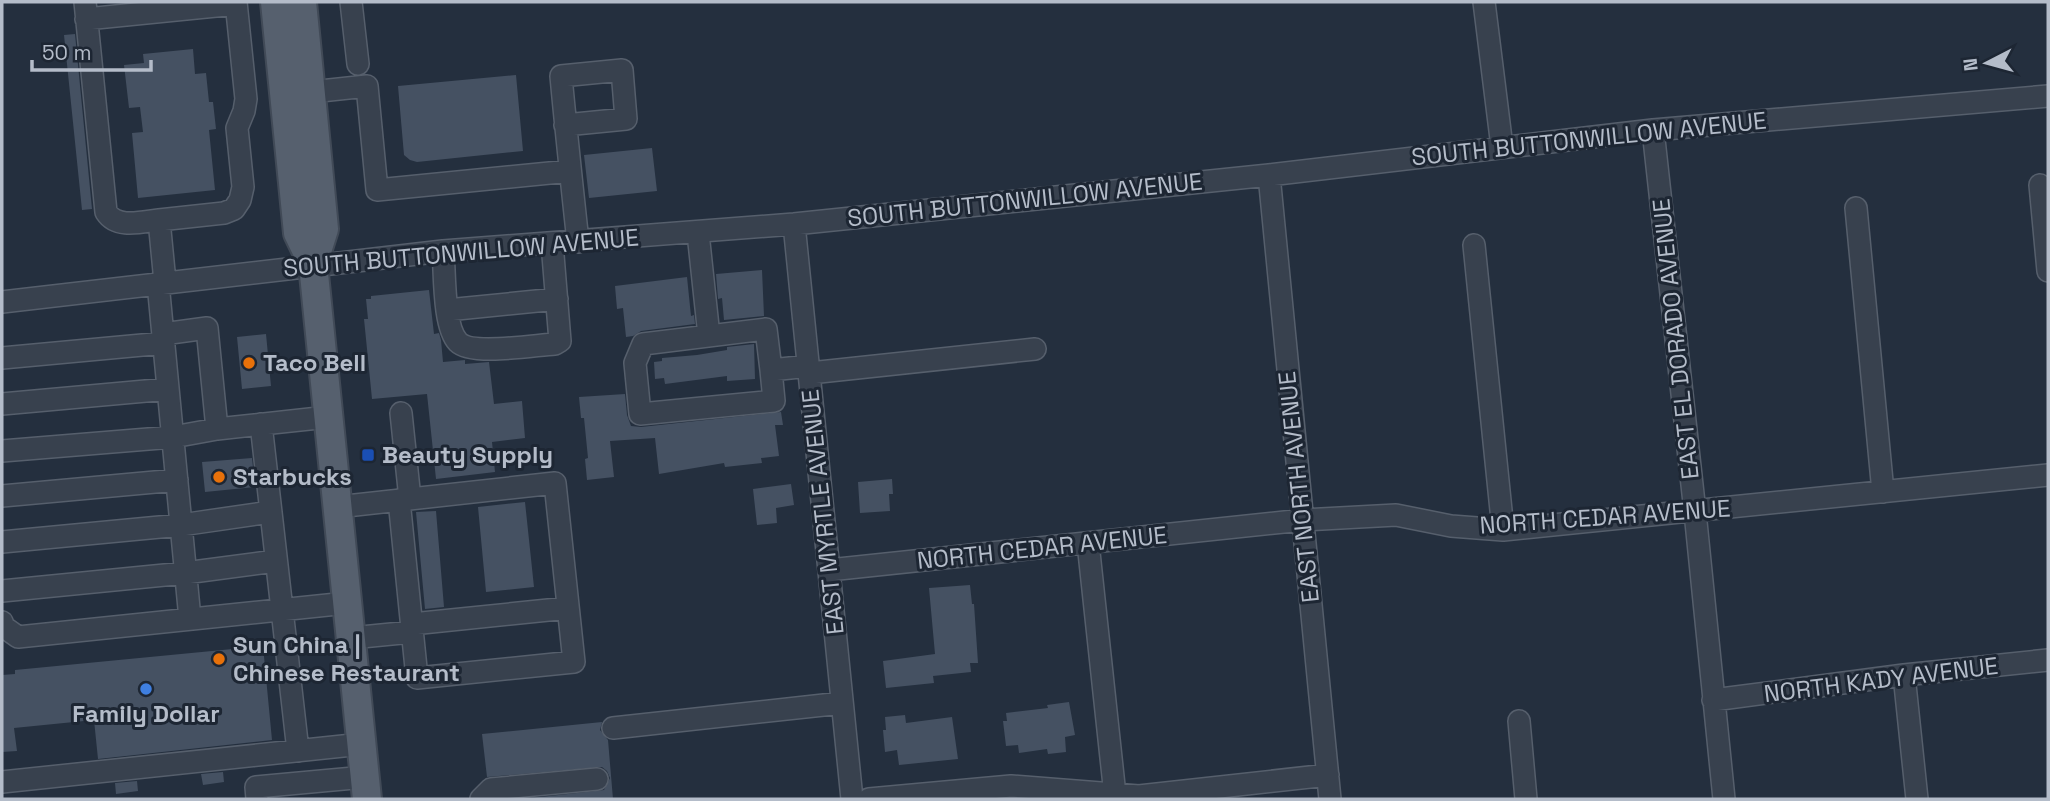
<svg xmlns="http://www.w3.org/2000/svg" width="2050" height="801" font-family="'Space Grotesk',sans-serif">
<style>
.building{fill:#455162}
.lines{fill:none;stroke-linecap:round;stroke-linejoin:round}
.minor-casing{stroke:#565f6c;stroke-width:24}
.major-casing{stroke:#414a57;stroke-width:32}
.minor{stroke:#38414e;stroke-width:21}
.major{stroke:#56606e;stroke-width:28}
.food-dot{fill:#e8710a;stroke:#1d2633;stroke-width:2.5}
.transit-dot{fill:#1a4fb4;stroke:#1d2633;stroke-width:2.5}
.shop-dot{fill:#3f7fe0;stroke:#1d2633;stroke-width:2.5}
.labels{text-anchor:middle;stroke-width:6;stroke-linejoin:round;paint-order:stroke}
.street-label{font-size:24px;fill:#b4bcc9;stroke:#1d2633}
.poi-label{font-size:24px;font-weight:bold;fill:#b4bcc9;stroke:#1d2633;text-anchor:start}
</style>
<rect width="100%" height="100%" fill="#242f3e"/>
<path class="building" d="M 75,34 L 92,209 L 82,210 L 64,35 Z
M 193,49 L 195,74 L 206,73 L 209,102 L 213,102 L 216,129 L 209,130 L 215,190 L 138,198 L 132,133 L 143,132 L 140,107 L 129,108 L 124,65 L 144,63 L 143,54 Z
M 516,75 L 523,151 L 417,162 L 410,160 L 404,155 L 398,86 Z
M 652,148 L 657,191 L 589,198 L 584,155 Z
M 762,270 L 764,316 L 724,320 L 722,298 L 718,299 L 716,274 Z
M 687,277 L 691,316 L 694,315 L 695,324 L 641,331 L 633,336 L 626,337 L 623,308 L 617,309 L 615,286 Z
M 429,290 L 434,334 L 439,333 L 441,340 L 443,362 L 465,360 L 465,364 L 489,362 L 494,404 L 522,401 L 525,438 L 492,442 L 495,472 L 436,479 L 427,394 L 372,399 L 364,319 L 368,319 L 366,299 L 371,299 L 371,296 Z
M 266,334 L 271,386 L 242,389 L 237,337 Z
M 754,344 L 755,379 L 727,381 L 727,376 L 665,384 L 664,378 L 655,379 L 654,362 L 662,361 L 662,358 L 697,355 L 727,350 L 727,347 Z
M 625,394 L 627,415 L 631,426 L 641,427 L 781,412 L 783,425 L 775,425 L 779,456 L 761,458 L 762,463 L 725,467 L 724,463 L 659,474 L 655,438 L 610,441 L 614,477 L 587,480 L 585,459 L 588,458 L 584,418 L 581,418 L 579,397 Z
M 252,458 L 255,487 L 205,492 L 202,462 Z
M 892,479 L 893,494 L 889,494 L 890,511 L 860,513 L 858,482 Z
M 791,484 L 794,505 L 776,508 L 777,523 L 757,525 L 753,489 Z
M 525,502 L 534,587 L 486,592 L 478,507 Z
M 436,511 L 444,607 L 425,609 L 416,512 Z
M 970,585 L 972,604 L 974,604 L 978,663 L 970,663 L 971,672 L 933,676 L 934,683 L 886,688 L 883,661 L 935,654 L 929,588 Z
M 263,646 L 272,740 L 98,759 L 94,720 L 14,728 L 17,751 L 2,752 L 2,675 L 15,674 L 15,670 Z
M 1069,702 L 1075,735 L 1065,737 L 1066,752 L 1048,754 L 1047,749 L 1019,753 L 1018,745 L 1006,746 L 1003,721 L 1007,721 L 1006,713 L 1048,708 L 1047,705 Z
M 905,715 L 906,723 L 952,717 L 958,759 L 899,765 L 897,750 L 885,752 L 883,730 L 886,730 L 885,717 Z
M 602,722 L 600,730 L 608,740 L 613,799 L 522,799 L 604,790 L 610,778 L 607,771 L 602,767 L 487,777 L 482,734 Z
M 223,772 L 224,782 L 203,785 L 201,774 Z
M 137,781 L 138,791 L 116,794 L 115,783 Z"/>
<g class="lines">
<g class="minor-casing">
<path id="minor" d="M 85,2 L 106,212 C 117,229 141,222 159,220
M 351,2 L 358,64
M 1484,2 L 1502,147
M 86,19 L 236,4
M 311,92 L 367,86 L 377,190 L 570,171
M 565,125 L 626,119 L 622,70 L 561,76 C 566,131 572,186 578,242
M 1653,130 L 1695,512 L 1724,799
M 1269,175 L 1330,799
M 2040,185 L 2048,271
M 1856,208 L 1883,492
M 794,224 L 852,799
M 698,233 L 709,336
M 1474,245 L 1503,530
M 443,251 C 445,273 443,326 458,342 C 472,356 535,345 555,344 L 560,341 L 552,243
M 165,282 L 159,220 L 224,213 L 234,209 L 240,200 L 243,187 L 237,128 L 244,111 L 246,99 L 236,2
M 158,283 L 190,619
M 2,302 L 443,251 L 794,224 L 1269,175 L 1653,130 L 2048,96
M 447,310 L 557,299
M 163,334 L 207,328 L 217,429
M 2,358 L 164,343
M 771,370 L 766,329 L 643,344 L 635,363 L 640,414 L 774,401 L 771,370 L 809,366
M 810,373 L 1035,349
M 2,404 L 168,389
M 401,413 L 410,499
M 261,424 L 298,751
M 2,451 L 173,437 L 217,429 L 328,417
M 2,496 L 177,480
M 337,507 L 555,483 L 574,662 L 417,678 L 399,500
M 2,542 L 181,525 L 270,512
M 1088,543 L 1115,795
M 829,570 L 1303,520 L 1396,515 L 1451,526 L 1503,530 L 2048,475
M 2,591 L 185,573 L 275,561
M 2,622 L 4,627 L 18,637 L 347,603
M 412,624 L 568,608
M 351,638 L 412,632
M 1904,675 L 1917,799
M 1713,700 L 1904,675 L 2048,660
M 1519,721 L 1526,799
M 613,728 L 842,703
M 2,782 L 362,744
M 257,799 L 256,787 L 365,777
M 481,799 L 491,789 L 597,779
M 869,799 L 1011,786 L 1139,796 L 1328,775"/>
</g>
<g class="major-casing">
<path id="major" d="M 275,2 L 298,233 L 313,264 L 367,799
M 302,2 L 324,229 L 313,264"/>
</g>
<use href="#minor" class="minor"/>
<use href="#major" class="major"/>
</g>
<g class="food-dot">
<circle cx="249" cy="363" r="7"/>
<circle cx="219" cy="477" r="7"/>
<circle cx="219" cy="659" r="7"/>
</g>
<rect class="transit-dot" x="361" y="448" width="14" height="14" rx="3.5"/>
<circle class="shop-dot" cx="146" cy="689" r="7"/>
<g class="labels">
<g class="street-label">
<text transform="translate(1589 139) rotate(-6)" y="8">SOUTH BUTTONWILLOW AVENUE</text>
<text transform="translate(1025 200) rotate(-6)" y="8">SOUTH BUTTONWILLOW AVENUE</text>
<text transform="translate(461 253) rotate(-5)" y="8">SOUTH BUTTONWILLOW AVENUE</text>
<text transform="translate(1676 339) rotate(-96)" y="8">EAST EL DORADO AVENUE</text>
<text transform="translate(1299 487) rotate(-96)" y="8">EAST NORTH AVENUE</text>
<text transform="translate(823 512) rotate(-96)" y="8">EAST MYRTLE AVENUE</text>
<text transform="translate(1605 517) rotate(-4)" y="8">NORTH CEDAR AVENUE</text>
<text transform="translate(1042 548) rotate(-6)" y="8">NORTH CEDAR AVENUE</text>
<text transform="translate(1881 680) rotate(-7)" y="8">NORTH KADY AVENUE</text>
</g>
<g class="poi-label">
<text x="263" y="371">Taco Bell</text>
<text x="382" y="463">Beauty Supply</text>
<text x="233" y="485">Starbucks</text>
<text x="233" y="653">Sun China |<tspan x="233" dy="28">Chinese Restaurant</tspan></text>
<text x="146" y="722" text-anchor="middle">Family Dollar</text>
</g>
</g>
<rect width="2050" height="801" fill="none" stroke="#b4bcc9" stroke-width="7"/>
<g transform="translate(1987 63) rotate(264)" stroke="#1d2633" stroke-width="5" paint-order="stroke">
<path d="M0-5L12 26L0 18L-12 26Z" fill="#b4bcc9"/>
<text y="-10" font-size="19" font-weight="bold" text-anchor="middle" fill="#b4bcc9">N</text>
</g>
<path d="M32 60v10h119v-10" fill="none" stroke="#b4bcc9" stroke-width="3.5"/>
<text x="42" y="60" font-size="21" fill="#b4bcc9" stroke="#1d2633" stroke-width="5" paint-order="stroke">50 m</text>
</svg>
